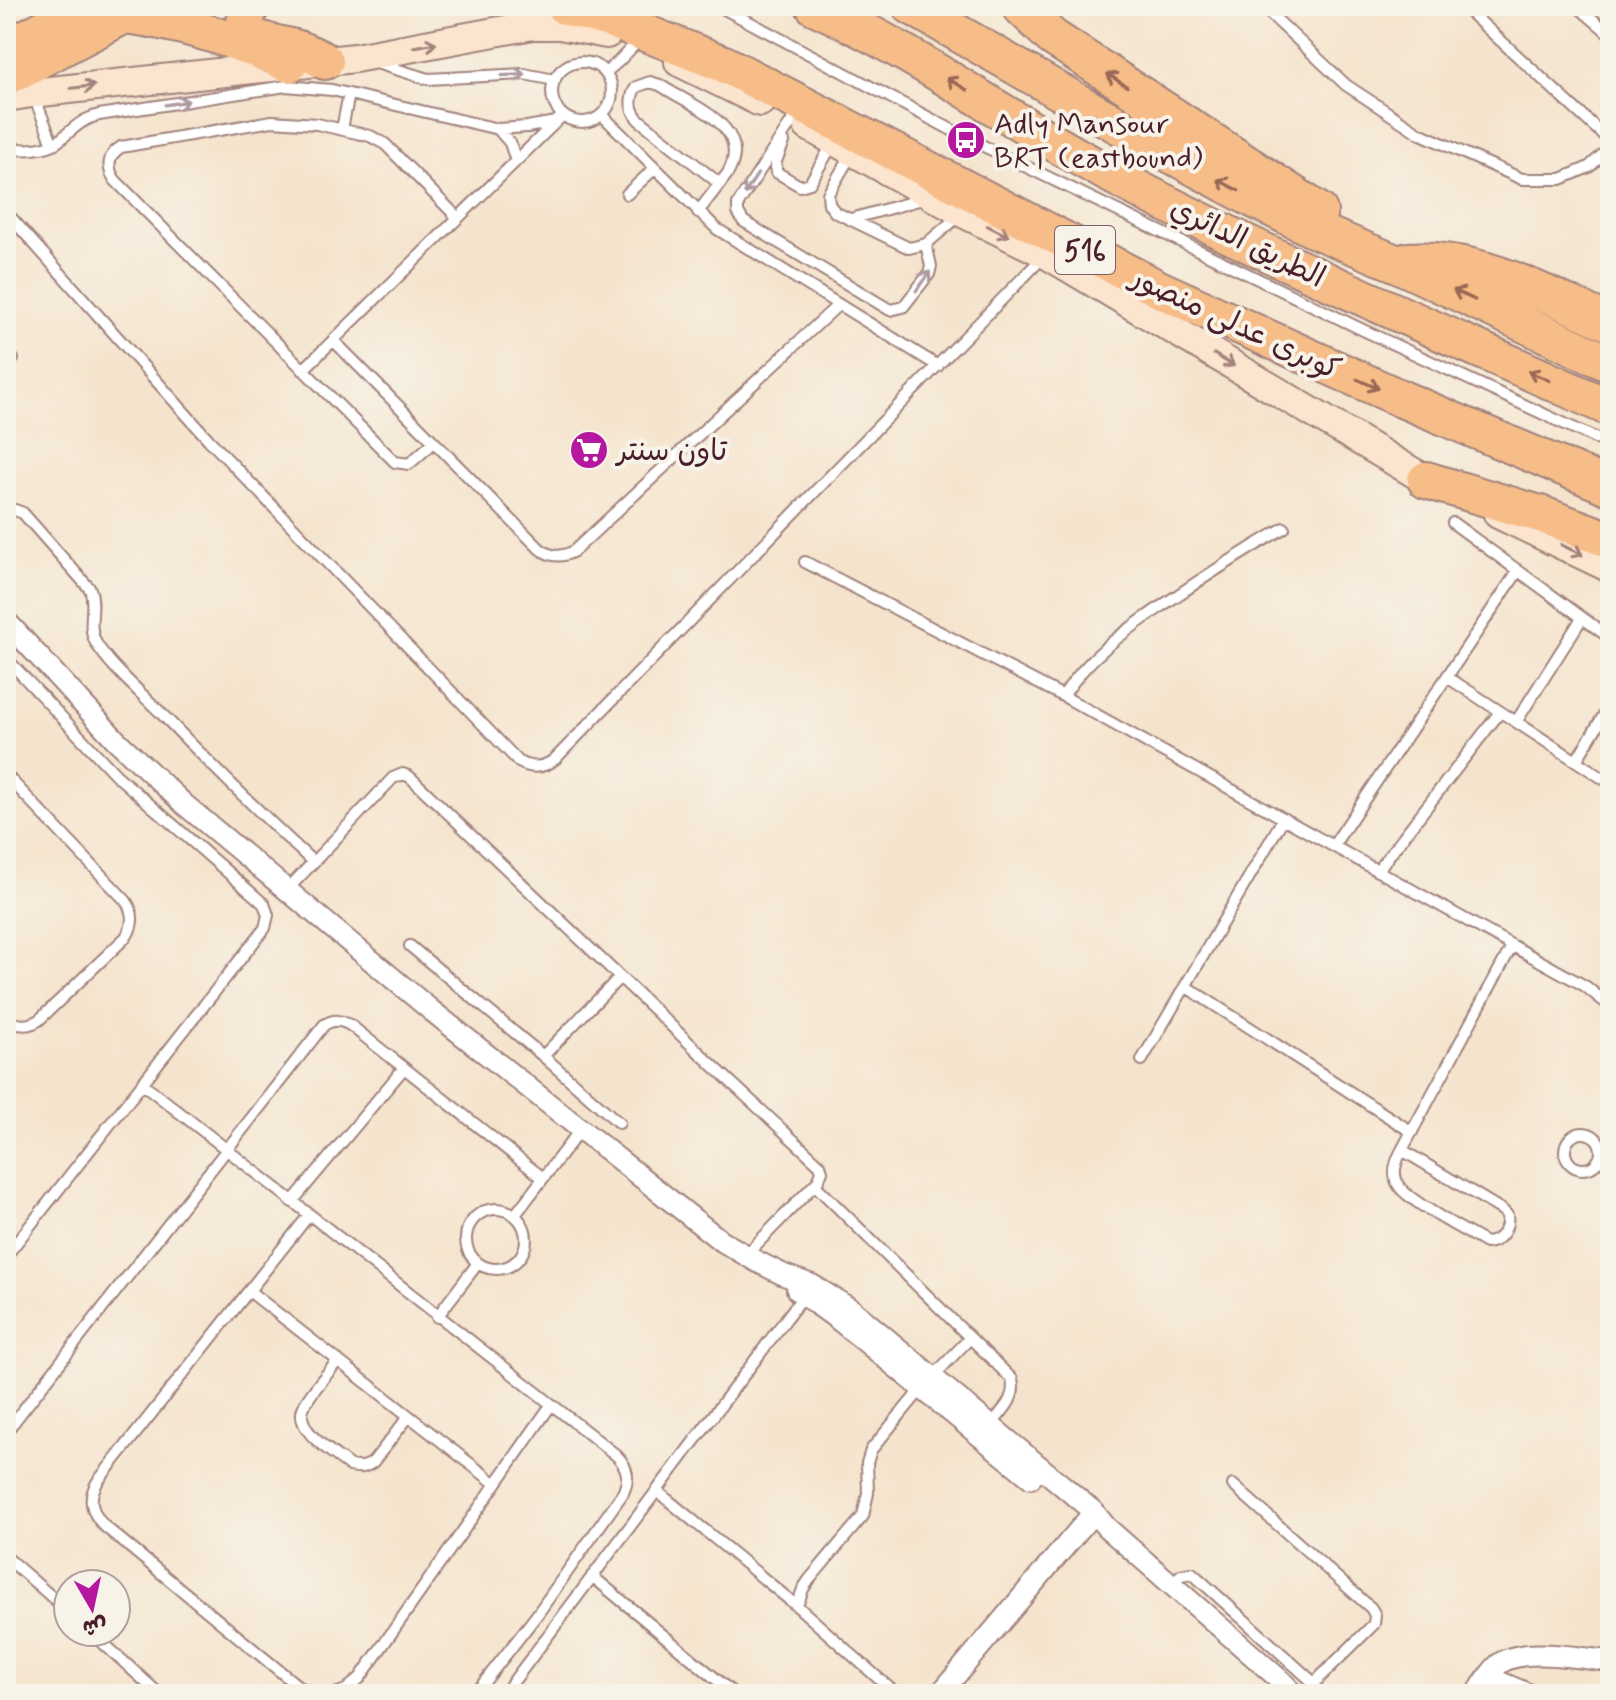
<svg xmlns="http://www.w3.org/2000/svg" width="1616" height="1700" font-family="Mynerve,'Playpen Sans Arabic',sans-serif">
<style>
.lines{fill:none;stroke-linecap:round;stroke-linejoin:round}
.lane-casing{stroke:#a0827c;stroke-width:14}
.street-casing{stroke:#a0827c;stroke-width:24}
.secondary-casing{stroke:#a0827c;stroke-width:32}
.highway-casing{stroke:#a0827c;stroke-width:40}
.lane{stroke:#fff;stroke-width:10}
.street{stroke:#fff;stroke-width:20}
.secondary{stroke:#fce5cf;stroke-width:28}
.highway{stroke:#f7bd88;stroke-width:36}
.oneway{stroke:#a3827d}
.oneway2{stroke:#ae9aa0}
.oneway3{stroke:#986655}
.labels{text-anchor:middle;stroke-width:8;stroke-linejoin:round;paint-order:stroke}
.shield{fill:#f7f3e8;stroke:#7e5f64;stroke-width:2}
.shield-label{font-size:28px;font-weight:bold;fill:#4a1f2b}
.poi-label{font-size:30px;fill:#4a1f2b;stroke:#f7f3e8;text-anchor:start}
.street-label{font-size:30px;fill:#4a1f2b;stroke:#f7f3e8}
</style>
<rect width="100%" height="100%" fill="#f7f3e8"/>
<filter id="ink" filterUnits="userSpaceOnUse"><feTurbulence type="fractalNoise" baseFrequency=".0125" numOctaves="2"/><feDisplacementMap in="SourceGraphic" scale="16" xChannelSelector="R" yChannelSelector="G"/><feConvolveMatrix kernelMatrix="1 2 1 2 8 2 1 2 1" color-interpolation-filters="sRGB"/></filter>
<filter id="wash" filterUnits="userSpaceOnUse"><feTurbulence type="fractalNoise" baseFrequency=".006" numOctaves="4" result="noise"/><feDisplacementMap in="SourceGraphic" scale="32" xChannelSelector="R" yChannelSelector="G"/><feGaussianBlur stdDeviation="1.8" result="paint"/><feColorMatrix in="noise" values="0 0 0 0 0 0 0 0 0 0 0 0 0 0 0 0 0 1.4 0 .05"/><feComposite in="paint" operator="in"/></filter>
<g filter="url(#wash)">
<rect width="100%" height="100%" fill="#f5e4cd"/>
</g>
<g filter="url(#ink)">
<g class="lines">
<g class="lane-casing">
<path id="lane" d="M 719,6 L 965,137 L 1363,330 L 1610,445
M 1262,6 L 1346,85 L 1419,133 L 1522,179 L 1561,179 L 1589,167 L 1610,148
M 1463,6 L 1610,141
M 1577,6 L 1610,34
M552 92a30 30 0 1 1 60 0a30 30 0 1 1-60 0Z
M 376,63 L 428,79 L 524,74 L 555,80
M 605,73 L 618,62 L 637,42
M 33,94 L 53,144
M 602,115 L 717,229 L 938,366
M 794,118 L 738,204 L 738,212 L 743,221 L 890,310 L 903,307 L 929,274 L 931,266 L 926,244
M 342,129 L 349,94
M 498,129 L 510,143 L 516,161
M 784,142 L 776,161 L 776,172 L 800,186 L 810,183 L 833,143
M 6,146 C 21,152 49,150 61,139 C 74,128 82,119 99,115 L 286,86 L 332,90 L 498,129 L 527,127 L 556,122
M 852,153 L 828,194 L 829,204 L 835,212 L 909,248 L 926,244 L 960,215
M 627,194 L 655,168
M 6,212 L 209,440 L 519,762 C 532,769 544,768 555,759 L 1045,255
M 698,212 L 728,173 C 754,125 690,106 660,85 L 650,82 L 636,87 C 629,99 630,109 638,119 L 720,184
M 851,219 L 926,198
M 333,340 L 540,549 C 551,557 561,558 574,551 L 838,305
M 6,365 L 13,359
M 303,370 L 563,115
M 434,442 L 409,464 L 395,462 L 115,180 C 106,167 108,155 121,147 L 272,121 L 317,124 L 370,136 L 385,144 L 458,218
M 6,511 L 15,510 L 23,513 L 90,589 C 97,607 86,625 96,643 C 109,665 140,692 159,711 C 209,763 260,813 313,862
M 1453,523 L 1610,638
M 805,562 L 1063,696 L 1585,986 L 1610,1006
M 6,658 L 116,775 L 264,904 L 268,915 L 265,928 L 6,1256
M 1447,677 L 1610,783
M 1063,696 C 1092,652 1126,631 1169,601 C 1207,575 1245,551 1284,528
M 1516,722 L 1582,618
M 1576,761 L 1610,705
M 6,775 L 126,901 C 134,913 134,925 126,937 L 39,1020 C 28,1027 16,1026 6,1018
M 1333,846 L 1518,571
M 1377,871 L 1500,712
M 287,890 L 393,778 L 403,774 L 410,777 L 706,1059 L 820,1165 L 822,1171 L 818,1181 L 745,1256
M 410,946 L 543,1056 L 619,1123
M 1185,986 L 1412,1132
M 543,1056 L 620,977
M 1142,1060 L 1283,819
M 142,1083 L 616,1455 C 628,1467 630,1478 623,1493 L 536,1616 L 475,1694
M1565 1151a18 18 0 1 1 36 0a18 18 0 1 1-36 0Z
M 1402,1150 L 1502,1210 L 1507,1215 C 1509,1229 1500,1242 1486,1243 C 1467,1232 1408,1201 1399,1186 C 1391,1174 1396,1161 1402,1150 L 1512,946
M 815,1185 L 1012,1379 C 1017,1399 1002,1411 990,1426
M 292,1202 L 404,1068
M466 1239a30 30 0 1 1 60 0a30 30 0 1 1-60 0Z
M 309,1215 L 98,1481 C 88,1497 90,1510 103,1525 L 299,1687 L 315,1694
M 515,1215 L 580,1130
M 249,1291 L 496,1484
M 437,1317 L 478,1263
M 338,1360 C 327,1375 312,1390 304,1406 C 292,1430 334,1453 350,1466 C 360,1468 365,1468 373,1462 L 409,1416
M 6,1432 L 324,1025 C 334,1019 340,1020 350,1025 L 543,1178
M 1233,1485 L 1371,1608 L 1375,1615 L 1374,1624 L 1303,1694
M 657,1491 L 797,1606 L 896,1694
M 6,1557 L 68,1611
M 592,1576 L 734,1694
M 1171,1584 L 1181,1575 L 1192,1573 L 1314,1683
M 797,1606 L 803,1589 L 809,1580 L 863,1516 L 868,1493 L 867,1463 L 871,1450 L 922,1388 L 970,1338
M 91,1632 L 159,1694
M 335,1694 L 346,1690 L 360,1678 L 551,1405
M 504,1694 L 804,1295"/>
</g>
<g class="street-casing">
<path id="street" d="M 6,621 L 116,740 L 185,805 L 432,1011 L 720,1240 L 754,1260 L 784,1275 L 812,1285 L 851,1309 L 1094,1512 L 1106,1527 L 1286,1685 L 1292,1694
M 797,1290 L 840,1321 L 1031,1478
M 1488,1677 L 1528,1694
M 940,1694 L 1094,1512
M 1477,1694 C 1483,1684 1490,1672 1499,1664 C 1522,1646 1582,1659 1610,1661"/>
</g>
<g class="secondary-casing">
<path id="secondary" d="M 679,62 L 760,102
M 6,97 L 32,93 L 355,58 L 533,25 L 560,25 L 607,34
M 808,126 L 963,213 L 1046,254 L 1426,480 L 1443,487
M 1498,514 L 1610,568"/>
</g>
<g class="highway-casing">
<path id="highway" d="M 252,6 C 227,41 275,42 295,48 C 306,51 315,56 325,61
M 564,6 L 612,20 L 724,64 L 1161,290 L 1402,399 L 1610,487
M 814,6 C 916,52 1006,119 1104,171 C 1268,259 1440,331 1610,408
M 911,6 L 1142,139 L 1253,199 L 1313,229 L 1393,262 L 1610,364
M 1020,6 L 1052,37 L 1319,211
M 125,15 C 183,23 236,39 289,64
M 6,48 L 88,6
M 6,77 L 142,6
M 1408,261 C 1480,256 1546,295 1610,323
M 1426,480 L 1540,514 L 1610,540"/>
</g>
<use href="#lane" class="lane"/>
<use href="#street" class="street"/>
<use href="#secondary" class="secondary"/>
<use href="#highway" class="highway"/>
</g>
<defs><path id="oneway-shaft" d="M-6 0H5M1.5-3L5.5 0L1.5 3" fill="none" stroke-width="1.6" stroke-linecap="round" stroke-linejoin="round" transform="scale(2)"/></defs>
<g class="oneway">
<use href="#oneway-shaft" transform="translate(425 45) rotate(-10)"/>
<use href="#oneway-shaft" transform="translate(83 87) rotate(-6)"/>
<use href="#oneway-shaft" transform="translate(998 231) rotate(27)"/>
<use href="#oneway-shaft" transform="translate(1224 360) rotate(31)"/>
<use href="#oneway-shaft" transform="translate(1572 550) rotate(26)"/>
</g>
<g class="oneway2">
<use href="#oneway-shaft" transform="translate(514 75) rotate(-3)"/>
<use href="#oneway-shaft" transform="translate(177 103) rotate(-9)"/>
<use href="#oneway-shaft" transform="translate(751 184) rotate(123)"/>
<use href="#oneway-shaft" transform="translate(923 281) rotate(-55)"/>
</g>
<g class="oneway3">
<use href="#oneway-shaft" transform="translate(1117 80) rotate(-147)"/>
<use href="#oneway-shaft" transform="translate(957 84) rotate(-149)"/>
<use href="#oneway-shaft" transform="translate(1228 185) rotate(-152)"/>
<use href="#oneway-shaft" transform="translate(1464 295) rotate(-155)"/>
<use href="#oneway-shaft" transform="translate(1539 376) rotate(-156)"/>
<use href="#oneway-shaft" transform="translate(1368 384) rotate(24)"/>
</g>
</g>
<defs>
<g id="bus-disc" transform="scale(2)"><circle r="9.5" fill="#b5179e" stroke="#f7f3e8"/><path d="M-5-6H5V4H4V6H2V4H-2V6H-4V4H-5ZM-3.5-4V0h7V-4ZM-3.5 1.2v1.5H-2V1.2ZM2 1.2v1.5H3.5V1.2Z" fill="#fff"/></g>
<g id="supermarket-disc" transform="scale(2)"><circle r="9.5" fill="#b5179e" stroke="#f7f3e8"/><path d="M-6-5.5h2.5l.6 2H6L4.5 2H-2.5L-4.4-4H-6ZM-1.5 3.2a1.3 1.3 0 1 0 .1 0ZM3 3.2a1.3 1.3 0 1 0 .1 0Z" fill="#fff"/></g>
</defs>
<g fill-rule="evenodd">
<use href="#bus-disc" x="966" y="140"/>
<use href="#supermarket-disc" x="589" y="450"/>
</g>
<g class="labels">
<rect class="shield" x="1055" y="226" width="60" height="48" rx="6"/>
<g class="shield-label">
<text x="1085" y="260">516</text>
</g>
<g class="poi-label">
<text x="994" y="133">Adly Mansour<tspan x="994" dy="34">BRT (eastbound)</tspan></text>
<text x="617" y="460">تاون سنتر</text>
</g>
<g class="street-label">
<text transform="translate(1248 242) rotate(26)" y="10">الطريق الدائري</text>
<text transform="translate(1236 323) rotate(25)" y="10">كوبرى عدلى منصور</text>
</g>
</g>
<rect width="1616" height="1700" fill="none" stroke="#f7f3e8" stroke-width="32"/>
<g transform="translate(92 1608) rotate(171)"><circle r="38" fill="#f7f3e8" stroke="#b29e9c" stroke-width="2"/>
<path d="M0-6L14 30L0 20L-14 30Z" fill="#b5179e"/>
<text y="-12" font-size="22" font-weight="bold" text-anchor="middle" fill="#4a1f2b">ش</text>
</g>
</svg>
